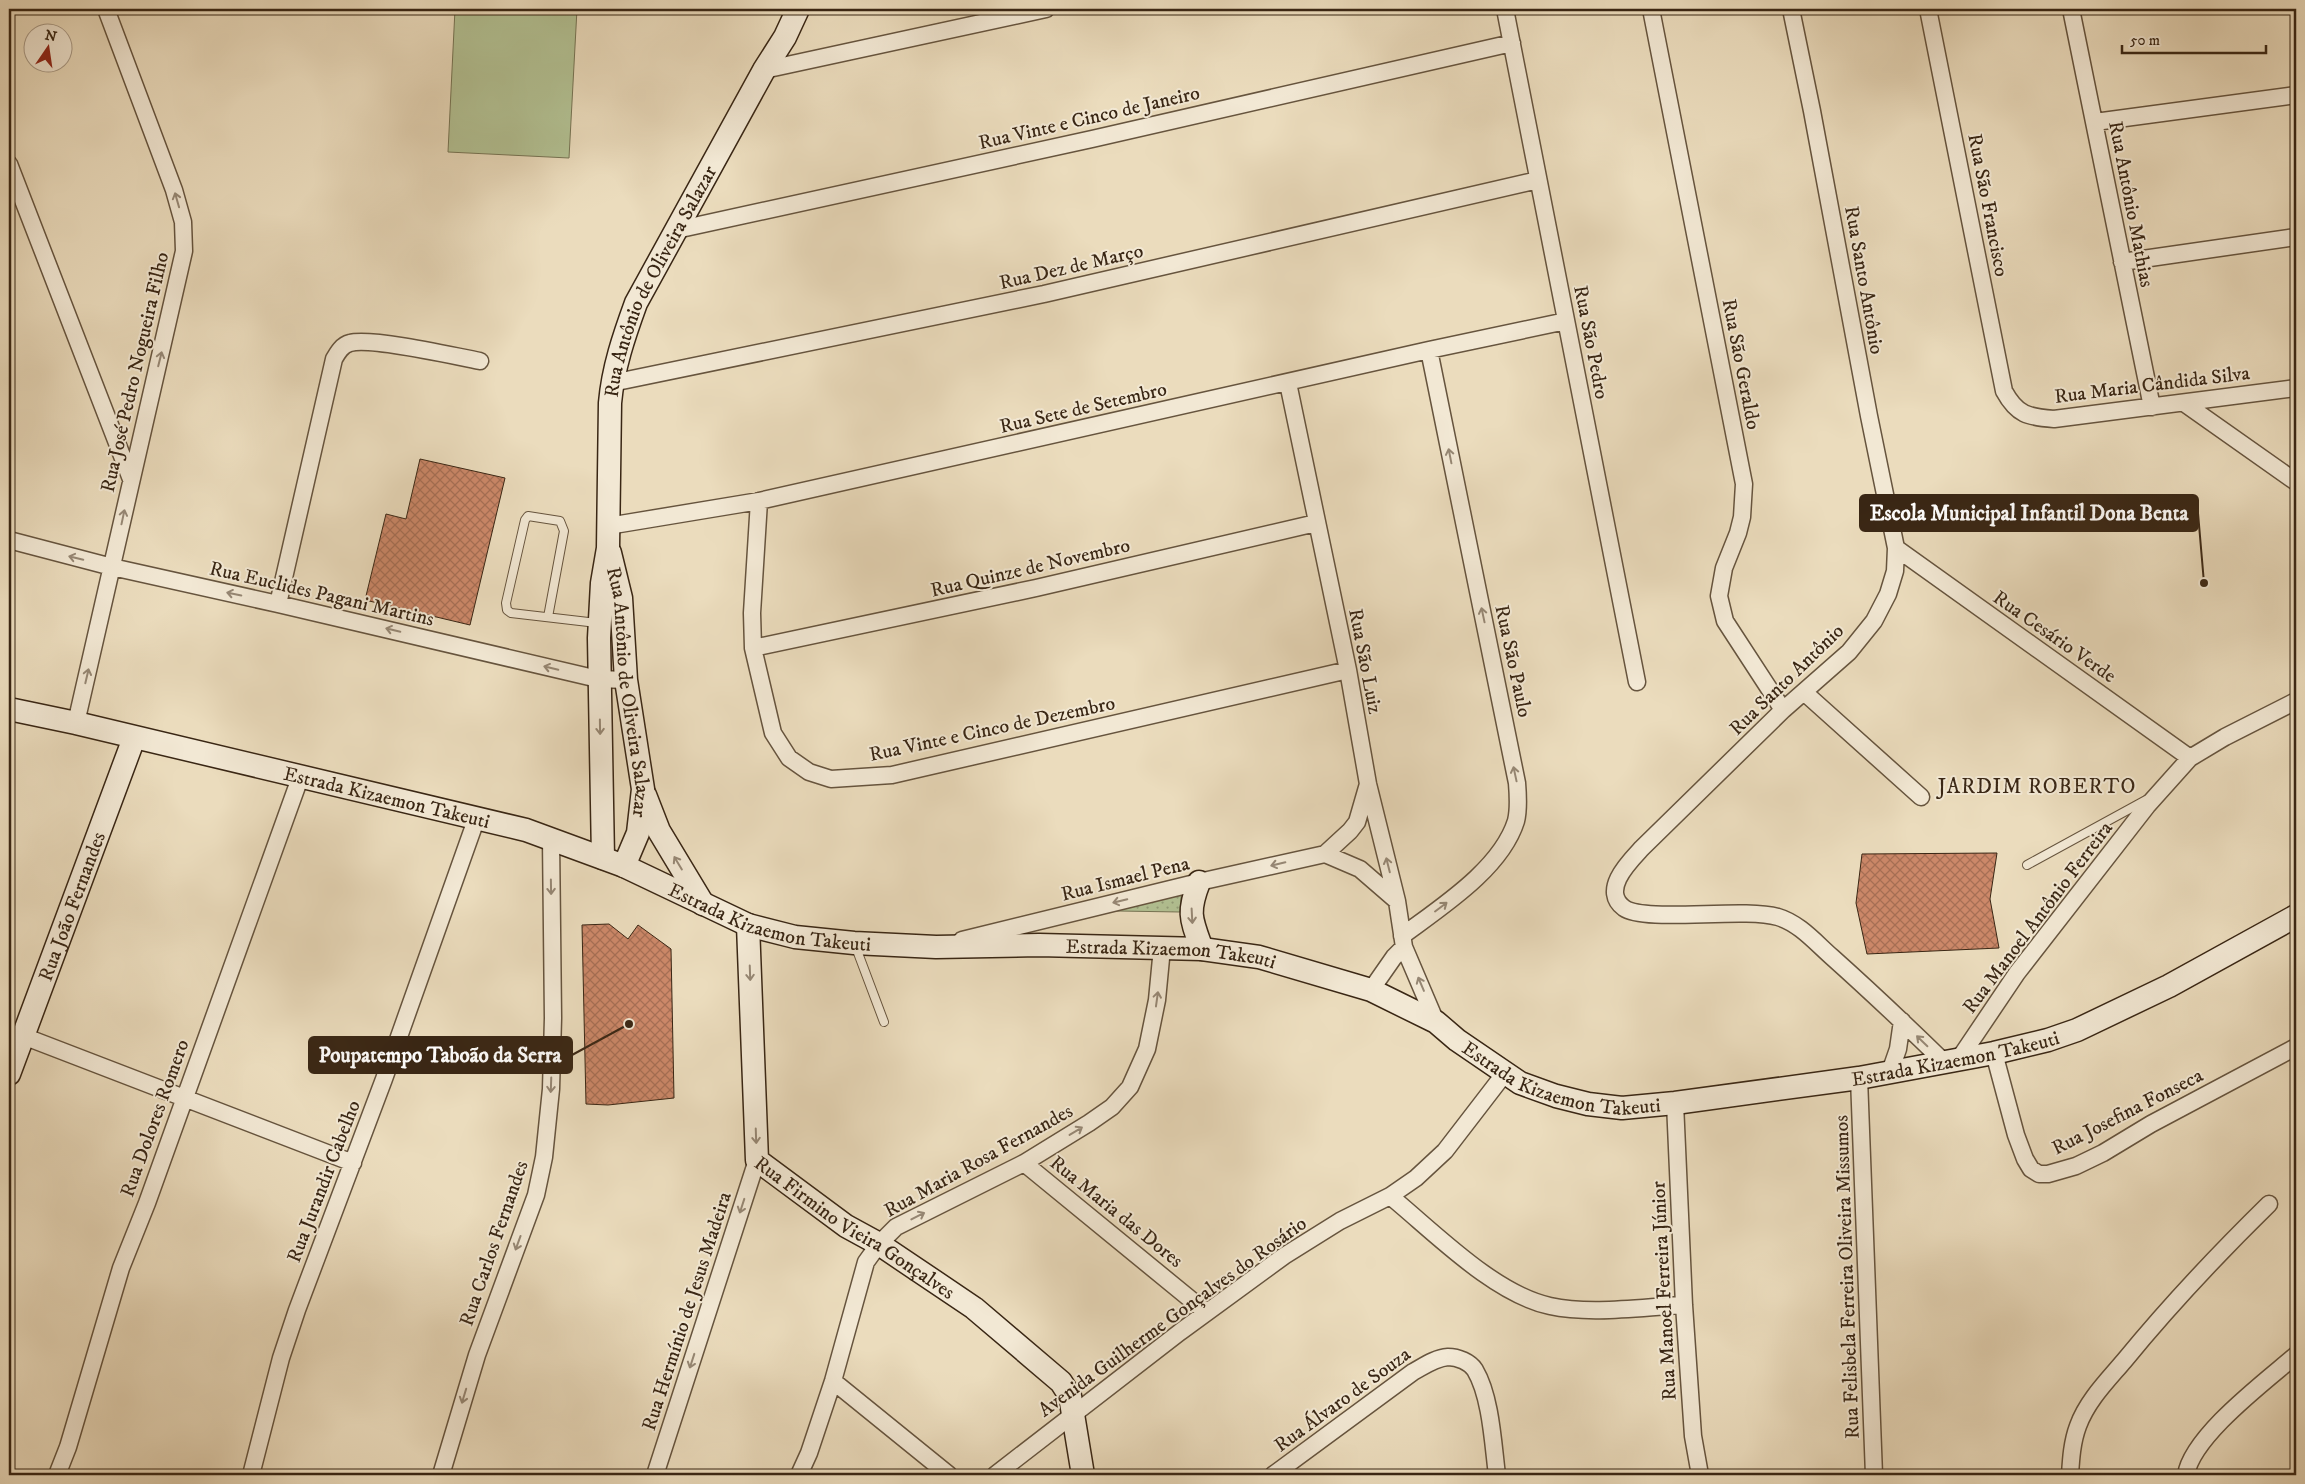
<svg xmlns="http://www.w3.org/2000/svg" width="2305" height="1484" font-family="'IM FELL DW Pica',serif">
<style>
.grass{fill:#b3c294;stroke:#767454}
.park{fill:url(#park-dots);stroke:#767454}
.building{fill:url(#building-cross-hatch);stroke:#392614}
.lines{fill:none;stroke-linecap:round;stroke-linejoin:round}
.lane-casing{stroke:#66543e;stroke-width:10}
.street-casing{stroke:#66543e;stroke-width:19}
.secondary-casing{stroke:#392614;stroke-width:25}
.lane{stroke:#f2e8d4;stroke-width:8}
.street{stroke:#f2e8d4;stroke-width:16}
.secondary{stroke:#f2e8d4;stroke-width:22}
.oneway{stroke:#968774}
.labels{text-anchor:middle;stroke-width:4;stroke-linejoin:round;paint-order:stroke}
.street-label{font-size:20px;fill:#392614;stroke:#f2e8d4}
.neighbourhood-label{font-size:21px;letter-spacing:1px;fill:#392614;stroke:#f2e8d4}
.leader{fill:none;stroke:#392614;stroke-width:2}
.callout-dot{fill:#392614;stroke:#f2e8d4;stroke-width:2}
.callout{fill:#392614;stroke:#392614;stroke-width:2}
.callout-label{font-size:21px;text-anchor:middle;font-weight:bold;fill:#fff}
</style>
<defs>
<pattern id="park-dots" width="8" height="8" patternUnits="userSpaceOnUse" patternTransform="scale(1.25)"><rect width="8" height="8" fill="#b3c294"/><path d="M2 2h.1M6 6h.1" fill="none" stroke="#939d78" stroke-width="1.8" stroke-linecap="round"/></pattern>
<pattern id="building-cross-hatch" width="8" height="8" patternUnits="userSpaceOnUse" patternTransform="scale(1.25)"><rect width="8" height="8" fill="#cc8869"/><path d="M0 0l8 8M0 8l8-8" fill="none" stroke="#a76f55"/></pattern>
</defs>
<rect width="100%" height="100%" fill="#ebdcbd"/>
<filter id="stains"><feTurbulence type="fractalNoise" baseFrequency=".004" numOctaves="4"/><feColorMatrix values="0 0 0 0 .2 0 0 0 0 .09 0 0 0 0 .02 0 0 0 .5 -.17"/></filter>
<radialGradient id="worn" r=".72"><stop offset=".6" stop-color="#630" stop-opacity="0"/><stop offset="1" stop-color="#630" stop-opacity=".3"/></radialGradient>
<path class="grass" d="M 455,9 L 577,9 L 569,158 L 448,152 Z"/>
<path class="park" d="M 1182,887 L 1180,912 L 1056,910 Z"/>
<path class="building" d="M 420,459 L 505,478 L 470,625 L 365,600 L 386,514 L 406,519 Z
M 1997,853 L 1990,899 L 1999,948 L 1867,954 L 1856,903 L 1862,854 Z
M 609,924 L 628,939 L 638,925 L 671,949 L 674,1098 L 608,1105 L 586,1104 L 582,925 Z"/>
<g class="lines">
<g class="lane-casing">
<path id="lane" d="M 548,617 L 564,531 L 560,521 L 528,516 L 525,520 L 506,603 L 507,610 L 511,613 L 597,623
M 2027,865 L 2146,800
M 855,945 L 884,1022"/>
</g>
<g class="street-casing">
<path id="street" d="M 1505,9 L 1637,682
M 1651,9 L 1744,484 L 1742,517 L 1738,533 L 1724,568 L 1719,596 L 1725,621 L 1783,710
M 1791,9 L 1812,111 L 1869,416 L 1896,548 L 1895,571 L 1888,594 L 1874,621 L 1849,652 L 1783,710 L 1642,848 C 1630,861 1600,890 1624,908 C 1645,923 1744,907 1778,917 C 1799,923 1816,943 1832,957 C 1870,991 1907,1026 1943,1061
M 1928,9 L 2004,391 C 2017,415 2028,417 2054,419 L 2296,388
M 2071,9 L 2152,407
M 764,70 L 1046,9
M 2095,122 L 2296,95
M 9,164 L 131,479
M 676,230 L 1092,139 L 1512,43
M 2122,262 L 2296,237
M 612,383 L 1044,294 L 1538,180
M 1288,383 L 1348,670 L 1368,784 L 1397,901 L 1404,947 L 1436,1022
M 2184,403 L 2296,482
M 759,501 L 752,613 L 753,648 L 773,733 L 789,758 L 809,772 L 831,779 L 892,775 L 1348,670
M 608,526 L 759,501 L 1429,350 L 1566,321
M 9,540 L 112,567 L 278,604 L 598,679 L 626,680
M 1896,548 L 2190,758
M 278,604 L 334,359 C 338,352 342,345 350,343 C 370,337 455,356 480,361
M 753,648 L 1036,588 L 1316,523
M 1805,693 L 1921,797
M 76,723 L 184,251 L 183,222 L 174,190 L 106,9
M 1325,854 L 1360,869 L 1397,901
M 1402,936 C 1441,907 1501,869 1516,821 C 1519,809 1518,795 1517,783 L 1429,350
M 962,940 L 1199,882 L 1325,854 L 1350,831 L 1357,822 L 1368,784
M 1371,990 L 1394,957 L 1404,947
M 23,1036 L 353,1163
M 1994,1053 L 2016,1135 L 2025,1159 L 2031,1169 L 2039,1174 L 2048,1174 L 2076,1166 L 2103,1153 L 2151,1124 L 2296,1047
M 1959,1059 L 2017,973 L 2147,806 L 2190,758 L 2225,737 L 2296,701
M 1890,1072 L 1898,1049 L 1902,1021
M 1859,1078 L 1874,1475
M 1675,1103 L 1684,1305 L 1693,1436 L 1700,1475
M 1024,1163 L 1206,1312
M 1390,1196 C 1434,1232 1494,1294 1550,1306 C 1591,1315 1642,1307 1684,1305
M 833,1381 L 949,1475
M 57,1475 L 68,1447 L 121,1268 L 147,1203 L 300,778
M 251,1475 L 281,1358 L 297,1310 L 384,1079 L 476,820
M 441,1475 L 477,1355 L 536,1195 L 544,1157 L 551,1089 L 553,1018 L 551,839
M 655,1475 L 757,1160
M 799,1475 L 809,1453 L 833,1381 L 866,1262 L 879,1244 L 896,1227 L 1024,1163 L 1089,1123 L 1112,1107 L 1130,1087 L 1147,1049 L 1157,1000 L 1162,948
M 995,1475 L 1180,1332 L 1284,1256 L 1340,1221 L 1390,1196 L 1416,1178 L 1445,1151 L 1505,1073
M 1273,1475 L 1413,1372 C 1424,1366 1435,1358 1448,1357 C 1458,1357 1470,1362 1475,1370 C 1491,1397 1493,1444 1497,1475
M 2070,1475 C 2071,1459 2072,1442 2078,1426 C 2087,1401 2107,1381 2124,1361 C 2169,1306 2218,1254 2269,1204
M 2186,1475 C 2192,1436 2266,1381 2296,1355"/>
</g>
<g class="secondary-casing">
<g id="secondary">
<path id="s1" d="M 610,553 L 621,598 L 626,680 L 643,789 L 638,833 L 624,866"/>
<path id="s2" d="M 9,709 L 76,723 L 526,830 L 624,866 L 748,925 L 795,937 L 854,943 L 936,947 L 1039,945 L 1202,949 L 1259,957 L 1371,990 L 1436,1022 L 1457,1040 L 1520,1083 L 1556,1096 L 1588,1104 L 1622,1108 L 1675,1103 L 1859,1078 L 1994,1053 L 2048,1040 L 2077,1030 L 2169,986 L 2296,916"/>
<path d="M 645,795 L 659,831 L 703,904"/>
<path id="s3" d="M 603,858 L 599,638 L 602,583 L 608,548 L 610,403 C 613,368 624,336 636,303 L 764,70 L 785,37 L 798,9"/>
<path d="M 1199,882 C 1187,913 1191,919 1202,949"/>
<path id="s4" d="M 748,925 L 757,1160 L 846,1226 L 879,1244 L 974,1308 L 1061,1382 L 1070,1396 L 1083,1475"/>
<path id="s5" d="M 9,1074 L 134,738"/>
</g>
</g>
<use href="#lane" class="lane"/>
<use href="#street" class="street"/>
<use href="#secondary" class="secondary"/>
</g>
<defs><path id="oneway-shaft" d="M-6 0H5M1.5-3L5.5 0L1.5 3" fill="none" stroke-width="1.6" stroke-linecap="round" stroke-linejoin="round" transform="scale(1.25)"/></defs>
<g class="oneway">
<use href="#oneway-shaft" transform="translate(177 200) rotate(-106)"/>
<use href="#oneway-shaft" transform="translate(160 359) rotate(-76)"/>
<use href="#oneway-shaft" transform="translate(1450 456) rotate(-101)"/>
<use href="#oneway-shaft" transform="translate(123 517) rotate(-78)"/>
<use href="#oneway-shaft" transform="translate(76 558) rotate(-166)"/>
<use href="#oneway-shaft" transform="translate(234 594) rotate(-168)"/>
<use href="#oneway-shaft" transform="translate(1483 615) rotate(-102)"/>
<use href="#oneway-shaft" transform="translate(393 630) rotate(-167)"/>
<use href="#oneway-shaft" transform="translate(551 668) rotate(-167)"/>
<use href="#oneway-shaft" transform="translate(87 676) rotate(-77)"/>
<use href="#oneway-shaft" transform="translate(600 727) rotate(89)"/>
<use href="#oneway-shaft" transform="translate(1515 774) rotate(-102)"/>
<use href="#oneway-shaft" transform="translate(678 863) rotate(-121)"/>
<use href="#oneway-shaft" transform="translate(1278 864) rotate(167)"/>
<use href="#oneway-shaft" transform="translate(1388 865) rotate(-104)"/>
<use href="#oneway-shaft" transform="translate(551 887) rotate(89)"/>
<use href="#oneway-shaft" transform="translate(1120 901) rotate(166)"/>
<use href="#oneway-shaft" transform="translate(1441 907) rotate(-37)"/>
<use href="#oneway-shaft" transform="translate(1192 916) rotate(87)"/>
<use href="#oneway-shaft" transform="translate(750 973) rotate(88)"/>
<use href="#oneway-shaft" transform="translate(1421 984) rotate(-113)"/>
<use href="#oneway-shaft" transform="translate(1157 999) rotate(-82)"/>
<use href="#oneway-shaft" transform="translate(1922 1041) rotate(-136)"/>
<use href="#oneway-shaft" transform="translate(551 1085) rotate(92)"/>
<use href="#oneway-shaft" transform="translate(1076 1131) rotate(-31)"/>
<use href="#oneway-shaft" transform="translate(756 1136) rotate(88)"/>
<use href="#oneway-shaft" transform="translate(742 1206) rotate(108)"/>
<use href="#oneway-shaft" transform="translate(918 1216) rotate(-27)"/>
<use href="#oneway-shaft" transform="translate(518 1243) rotate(110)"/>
<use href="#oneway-shaft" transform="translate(692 1361) rotate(108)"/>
<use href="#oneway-shaft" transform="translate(464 1396) rotate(107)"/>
</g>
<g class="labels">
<g class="street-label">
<text transform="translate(1089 117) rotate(-13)" y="7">Rua Vinte e Cinco de Janeiro</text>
<text transform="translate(2132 204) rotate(79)" y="7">Rua Antônio Mathias</text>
<text transform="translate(1989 205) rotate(79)" y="7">Rua São Francisco</text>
<text transform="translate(1071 266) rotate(-13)" y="7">Rua Dez de Março</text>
<text transform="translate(1865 280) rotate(80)" y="7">Rua Santo Antônio</text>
<text dy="7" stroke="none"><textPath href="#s3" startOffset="588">Rua Antônio de Oliveira Salazar</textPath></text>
<text transform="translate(1592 342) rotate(79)" y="7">Rua São Pedro</text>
<text transform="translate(1742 364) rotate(79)" y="7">Rua São Geraldo</text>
<text transform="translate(134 372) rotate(-77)" y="7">Rua José Pedro Nogueira Filho</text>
<text transform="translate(2152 384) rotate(-7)" y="7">Rua Maria Cândida Silva</text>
<text transform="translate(1083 407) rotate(-13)" y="7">Rua Sete de Setembro</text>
<text transform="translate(1030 567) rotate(-13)" y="7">Rua Quinze de Novembro</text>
<text transform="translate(322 593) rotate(13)" y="7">Rua Euclides Pagani Martins</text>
<text transform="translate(2055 636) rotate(35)" y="7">Rua Cesário Verde</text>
<text transform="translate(1366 661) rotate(79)" y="7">Rua São Luiz</text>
<text transform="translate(1514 661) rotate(78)" y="7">Rua São Paulo</text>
<text transform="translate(1786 679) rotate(-44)" y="7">Rua Santo Antônio</text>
<text dy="7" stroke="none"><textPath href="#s1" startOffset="141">Rua Antônio de Oliveira Salazar</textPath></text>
<text transform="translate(992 728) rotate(-12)" y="7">Rua Vinte e Cinco de Dezembro</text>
<text dy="7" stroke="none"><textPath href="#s2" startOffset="388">Estrada Kizaemon Takeuti</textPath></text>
<text transform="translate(1125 878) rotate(-14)" y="7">Rua Ismael Pena</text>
<text dy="7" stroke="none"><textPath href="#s5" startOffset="179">Rua João Fernandes</textPath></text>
<text dy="7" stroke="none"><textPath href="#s2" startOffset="792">Estrada Kizaemon Takeuti</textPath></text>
<text transform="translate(2037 917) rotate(-53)" y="7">Rua Manoel Antônio Ferreira</text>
<text dy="7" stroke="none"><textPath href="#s2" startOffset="1198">Estrada Kizaemon Takeuti</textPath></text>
<text dy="7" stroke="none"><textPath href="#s2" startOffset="2022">Estrada Kizaemon Takeuti</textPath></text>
<text dy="7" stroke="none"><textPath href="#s2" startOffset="1618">Estrada Kizaemon Takeuti</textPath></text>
<text transform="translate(2127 1111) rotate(-27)" y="7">Rua Josefina Fonseca</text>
<text transform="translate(154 1118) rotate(-70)" y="7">Rua Dolores Romero</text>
<text transform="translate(978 1160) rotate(-29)" y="7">Rua Maria Rosa Fernandes</text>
<text transform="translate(323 1181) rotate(-69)" y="7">Rua Jurandir Cabelho</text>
<text transform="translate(1117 1211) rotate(39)" y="7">Rua Maria das Dores</text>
<text dy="7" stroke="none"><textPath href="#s4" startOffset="354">Rua Firmino Vieira Gonçalves</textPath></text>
<text transform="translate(493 1243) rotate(-71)" y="7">Rua Carlos Fernandes</text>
<text transform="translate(1846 1277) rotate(-92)" y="7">Rua Felisbela Ferreira Oliveira Missumos</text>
<text transform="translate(1663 1291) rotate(-93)" y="7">Rua Manoel Ferreira Júnior</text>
<text transform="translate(686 1311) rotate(-72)" y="7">Rua Hermínio de Jesus Madeira</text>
<text transform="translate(1172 1316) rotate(-36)" y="7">Avenida Guilherme Gonçalves do Rosário</text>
<text transform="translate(1342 1399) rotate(-36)" y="7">Rua Álvaro de Souza</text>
</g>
<g class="neighbourhood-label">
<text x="2037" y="793">JARDIM ROBERTO</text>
</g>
</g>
<path class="leader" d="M2204 583L2198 513M629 1024L572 1055"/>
<g class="callout-dot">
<circle cx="2204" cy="583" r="5"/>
<circle cx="629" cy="1024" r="5"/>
</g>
<g class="callout">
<rect x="1860" y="495" width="338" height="36" rx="5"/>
<rect x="309" y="1037" width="263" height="36" rx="5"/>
</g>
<g class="callout-label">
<text x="2029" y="520">Escola Municipal Infantil Dona Benta</text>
<text x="440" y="1062">Poupatempo Taboão da Serra</text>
</g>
<rect width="2305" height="1484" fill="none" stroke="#ebdcbd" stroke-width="30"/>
<rect x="10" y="10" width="2285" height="1464" fill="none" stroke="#392614" stroke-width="2.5"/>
<rect x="15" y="15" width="2275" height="1454" fill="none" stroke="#392614"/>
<g transform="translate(48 48) rotate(13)"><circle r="24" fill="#f2e8d4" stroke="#a89a87"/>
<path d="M0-4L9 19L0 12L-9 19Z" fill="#8f2418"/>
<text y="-8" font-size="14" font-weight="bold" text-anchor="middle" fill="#392614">N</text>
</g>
<path d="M2122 45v8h144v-8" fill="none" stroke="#392614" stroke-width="2.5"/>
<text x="2130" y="45" font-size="15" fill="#392614" stroke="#f2e8d4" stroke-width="4" paint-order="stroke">50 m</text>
<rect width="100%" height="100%" filter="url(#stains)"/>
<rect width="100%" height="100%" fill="url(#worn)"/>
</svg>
